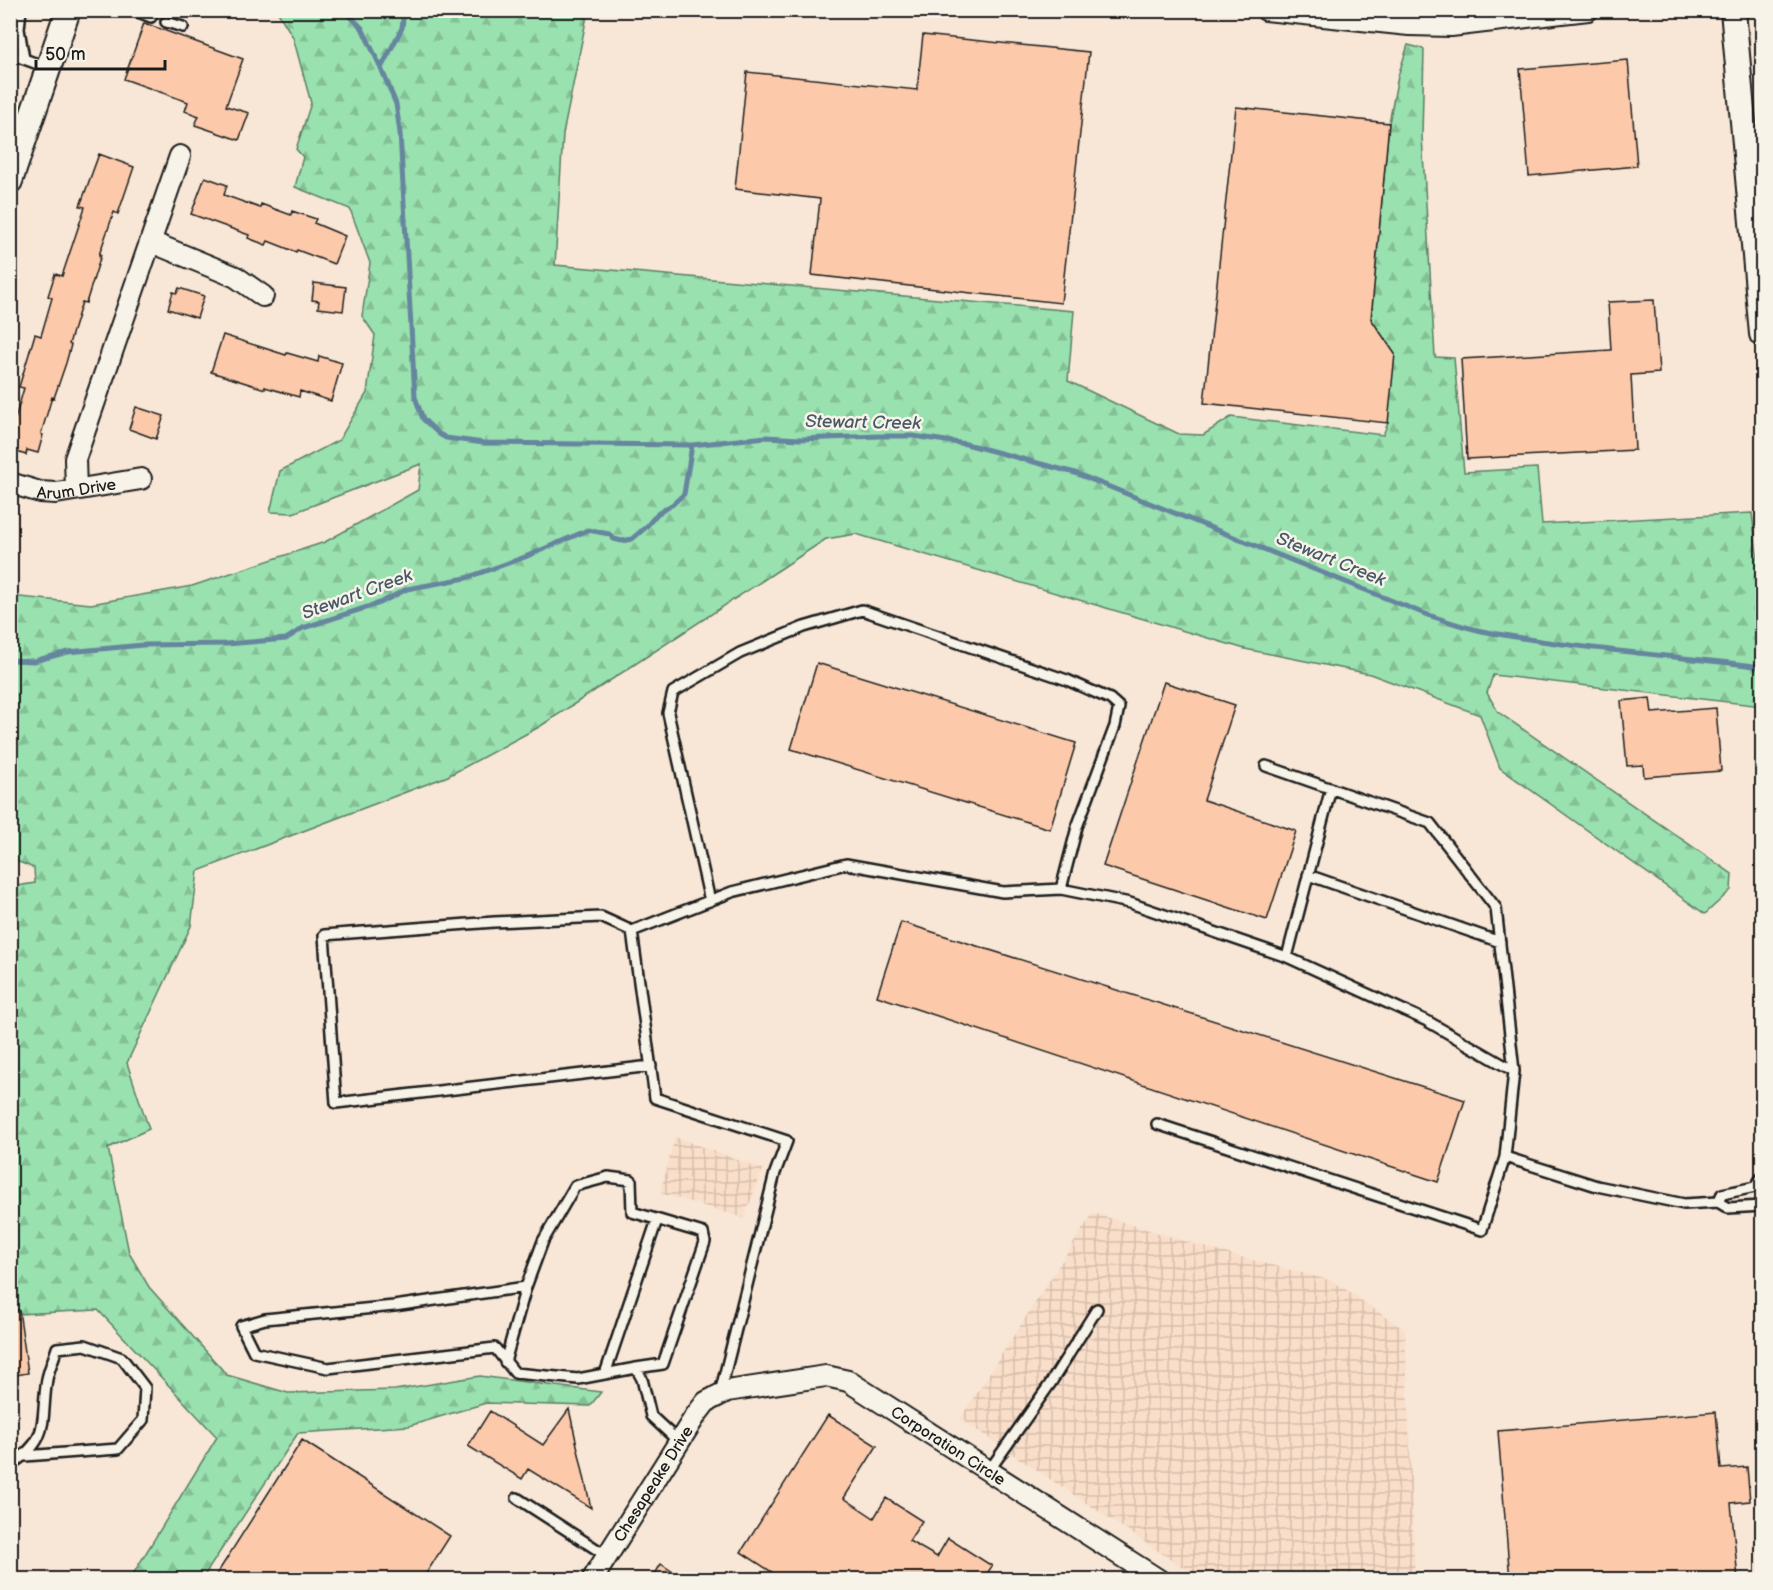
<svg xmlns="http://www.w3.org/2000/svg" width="1773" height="1590" font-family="'Balsamiq Sans',sans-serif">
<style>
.industrial{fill:url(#industrial-grid)}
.forest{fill:url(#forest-firs);stroke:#5a7e66;stroke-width:1.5}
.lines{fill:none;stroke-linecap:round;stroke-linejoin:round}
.stream{stroke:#66859e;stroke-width:5}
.building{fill:#fccaab;stroke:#1c1c1c;stroke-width:1.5}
.service-casing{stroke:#1c1c1c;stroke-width:14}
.minor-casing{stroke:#1c1c1c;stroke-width:24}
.tertiary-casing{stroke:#1c1c1c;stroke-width:28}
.service{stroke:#f7f3e8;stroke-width:9}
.minor{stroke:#f7f3e8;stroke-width:20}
.tertiary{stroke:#f7f3e8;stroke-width:24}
.labels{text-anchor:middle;stroke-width:5;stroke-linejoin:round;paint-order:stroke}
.street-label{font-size:16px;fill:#1c1c1c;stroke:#f7f3e8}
.water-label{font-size:18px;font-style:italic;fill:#475968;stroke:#f7f3e8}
</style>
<defs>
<pattern id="industrial-grid" width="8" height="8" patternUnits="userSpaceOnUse" patternTransform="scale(1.5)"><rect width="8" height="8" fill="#f9dec9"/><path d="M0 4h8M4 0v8" fill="none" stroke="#d5beac"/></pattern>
<pattern id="forest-firs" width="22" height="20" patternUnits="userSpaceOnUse" patternTransform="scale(1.5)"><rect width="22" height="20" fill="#99e1af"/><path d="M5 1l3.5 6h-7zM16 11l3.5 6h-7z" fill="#83c096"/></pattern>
</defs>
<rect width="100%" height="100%" fill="#f8e7d6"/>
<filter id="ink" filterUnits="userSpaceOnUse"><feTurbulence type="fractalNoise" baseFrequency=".0167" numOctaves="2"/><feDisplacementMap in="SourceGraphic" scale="12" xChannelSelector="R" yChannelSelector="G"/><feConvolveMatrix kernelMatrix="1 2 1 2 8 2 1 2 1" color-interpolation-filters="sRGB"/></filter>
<g filter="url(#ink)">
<path class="industrial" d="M 675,1137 L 763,1169 L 744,1218 L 660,1193 Z
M 1093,1213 L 1218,1251 L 1333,1281 L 1405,1330 L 1415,1579 L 1200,1579 L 960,1419 Z"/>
<path class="forest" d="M 277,11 L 588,11 L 563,134 L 555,265 L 1074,311 L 1068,381 L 1179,434 L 1203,435 L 1231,417 L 1383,435 L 1388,423 L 1371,319 L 1389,123 L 1398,76 L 1408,45 L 1424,49 L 1422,136 L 1435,357 L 1454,358 L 1464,472 L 1537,468 L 1542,524 L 1752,513 L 1762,595 L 1762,706 L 1493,675 L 1487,693 L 1498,712 L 1732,874 L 1731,890 L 1705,914 L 1500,768 L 1480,715 L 1370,674 L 1245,649 L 856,534 L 826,539 L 539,727 L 448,776 L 198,871 L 191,926 L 127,1063 L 149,1129 L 108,1148 L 129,1253 L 149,1287 L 227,1375 L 288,1393 L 395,1390 L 480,1376 L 601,1392 L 590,1406 L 486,1403 L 409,1426 L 298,1433 L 202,1579 L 130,1579 L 217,1437 L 98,1310 L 18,1314 L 11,1311 L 11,887 L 35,883 L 34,868 L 11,859 L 10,596 L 91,604 L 192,586 L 325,542 L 418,490 L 421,464 L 293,513 L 270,512 L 280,471 L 339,440 L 367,393 L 375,335 L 362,316 L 370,263 L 350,209 L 295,187 L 303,157 L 296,149 L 311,103 L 293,37 Z"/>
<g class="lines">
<path class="stream" d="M 344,10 L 362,28 L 381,68 L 396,104 L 400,133 L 415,397 L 423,419 L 439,434 L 446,438 L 484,443 L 692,445 L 766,437 L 800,439 L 880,436 L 913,436 L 966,444 L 1075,473 L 1425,614 C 1444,620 1462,627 1482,631 C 1574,649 1669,655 1762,667
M 381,68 L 402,28 L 404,10
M 10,660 L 34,661 L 68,652 L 143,645 L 226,644 L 286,639 L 303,628 L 380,603 L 407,589 L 466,578 L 525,557 L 588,530 L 609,534 L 614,539 L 622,541 L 632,539 L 646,527 L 657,514 L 673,504 L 684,494 L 692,445"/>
</g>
<path class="building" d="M 144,23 L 243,59 L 226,106 L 249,113 L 239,140 L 195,125 L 199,116 L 185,111 L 188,102 L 124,79 Z
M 923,35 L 1089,52 L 1061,303 L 812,275 L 820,199 L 735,189 L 747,72 L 917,90 Z
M 1628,60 L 1637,166 L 1529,176 L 1520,69 Z
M 1236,107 L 1389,123 L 1371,319 L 1395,354 L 1388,423 L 1204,403 Z
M 99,154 L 134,167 L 118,214 L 114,212 L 99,255 L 101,255 L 86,303 L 82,302 L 69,344 L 71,345 L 66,363 L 54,398 L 52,397 L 41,434 L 43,435 L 38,453 L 27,450 L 26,455 L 10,450 L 10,425 L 13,426 L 24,388 L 19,387 L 35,334 L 41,336 L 52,298 L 48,296 L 55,274 L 62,276 L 85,207 L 80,206 Z
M 205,177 L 227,185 L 224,195 L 260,208 L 261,204 L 291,215 L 292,211 L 316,219 L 314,223 L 345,236 L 334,264 L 297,250 L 296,252 L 268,241 L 266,245 L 248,238 L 249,235 L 191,214 Z
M 314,283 L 346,287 L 343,311 L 318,308 L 319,301 L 312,300 Z
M 179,288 L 204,296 L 197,318 L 168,309 L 173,292 L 177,293 Z
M 1654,300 L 1659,373 L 1631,375 L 1635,450 L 1467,459 L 1461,359 L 1611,350 L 1608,302 Z
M 223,335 L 286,355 L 287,353 L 318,362 L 319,356 L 342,363 L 331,401 L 300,391 L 299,397 L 265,387 L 265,389 L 211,372 Z
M 136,407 L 164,416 L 156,439 L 129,429 Z
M 817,663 L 1076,743 L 1050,829 L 791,749 Z
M 1164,682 L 1235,705 L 1204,800 L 1296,831 L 1267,920 L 1103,866 Z
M 1650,698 L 1652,713 L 1716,708 L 1721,771 L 1644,777 L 1643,765 L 1627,766 L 1621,701 Z
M 901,922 L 1465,1100 L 1438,1182 L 877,996 Z
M 19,1310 L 28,1373 L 10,1376 L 10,1311 Z
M 569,1409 L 591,1508 L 528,1469 L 522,1479 L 468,1446 L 490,1411 L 543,1445 Z
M 1716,1412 L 1721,1469 L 1747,1467 L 1750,1501 L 1731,1503 L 1738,1580 L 1510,1580 L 1498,1431 Z
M 828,1415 L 877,1446 L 844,1498 L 874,1518 L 886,1498 L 922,1521 L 909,1541 L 937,1557 L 948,1538 L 992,1566 L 983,1580 L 784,1580 L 741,1552 Z
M 302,1440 L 450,1536 L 422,1580 L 213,1580 Z
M 661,1564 L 685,1580 L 651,1580 Z"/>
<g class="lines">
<g class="service-casing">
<path id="service" d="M 21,10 L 19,29 L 24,59 L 46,67
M 133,10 L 151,17
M 166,22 L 183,27
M 10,54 L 24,59
M 1266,766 L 1430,823 L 1496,908 L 1514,1071
M 1308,875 L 1500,942
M 710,901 L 668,713 L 673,692 L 740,653 L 804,627 L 862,610 L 1067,680 L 1110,699 L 1119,707 L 1115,726 L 1077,827 L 1061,889
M 632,931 L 601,917 L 494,922 L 324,935 L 336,1103 L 651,1066
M 1287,957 L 1331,788
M 1157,1124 L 1482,1230 L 1505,1157
M 1762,1177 L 1755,1187 L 1722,1194 L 1718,1202 L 1728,1208 L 1762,1206
M 505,1362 L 526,1287
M 636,1368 L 663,1364 L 705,1242 L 703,1233 L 632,1212 L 631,1180 L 608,1177 L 575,1186 L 543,1241 L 526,1287 L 394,1306 L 265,1319 L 241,1326 L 254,1352 L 328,1368 L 495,1348 L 515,1373 L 578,1379 L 636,1368 L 642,1379 L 651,1416 L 679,1442
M 605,1374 L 657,1220
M 720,1393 L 775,1173 L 787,1141 L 655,1098 L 632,931 L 732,892 L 846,864 L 1003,892 L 1061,889 L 1130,903 L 1287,957 L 1427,1021 L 1514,1071 L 1505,1157 L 1597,1186 L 1684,1204 L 1718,1202
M 10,1465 C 52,1439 40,1420 47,1379 C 49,1369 54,1358 57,1348 L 85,1345 L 122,1358 L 145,1388 L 143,1420 L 118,1449 L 25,1456
M 988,1472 L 1050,1384 L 1097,1309
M 517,1498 L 607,1556"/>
</g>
<g class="minor-casing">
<g id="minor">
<path d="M 1266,10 L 1409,25 L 1451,26 L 1588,10"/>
<path d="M 151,242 L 236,277 L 263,296"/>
<path id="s1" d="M 10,483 L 40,492 L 56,493 L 141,479"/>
<path d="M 76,489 L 75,459 L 180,156"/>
<path id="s2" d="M 592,1580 L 696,1415 L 706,1402 L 727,1391 L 826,1376 L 848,1381 L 1159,1580"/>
</g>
</g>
<g class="tertiary-casing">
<path id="tertiary" d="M 1733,10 L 1762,334
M 10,181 L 68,10"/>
</g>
<use href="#service" class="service"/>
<use href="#minor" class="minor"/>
<use href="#tertiary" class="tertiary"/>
</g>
</g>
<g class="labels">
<g class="street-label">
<text dy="6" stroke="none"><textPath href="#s1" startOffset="68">Arum Drive</textPath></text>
<text dy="6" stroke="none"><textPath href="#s2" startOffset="477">Corporation Circle</textPath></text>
<text dy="6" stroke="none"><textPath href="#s2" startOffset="114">Chesapeake Drive</textPath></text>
</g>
<g class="water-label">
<text transform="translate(863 422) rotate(1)" y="6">Stewart Creek</text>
<text transform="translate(1331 559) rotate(22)" y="6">Stewart Creek</text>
<text transform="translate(357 594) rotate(-20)" y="6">Stewart Creek</text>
</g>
</g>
<rect width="1773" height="1590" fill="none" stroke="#f7f3e8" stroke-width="36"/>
<rect x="18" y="18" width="1737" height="1554" fill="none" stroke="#1c1c1c" stroke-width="2" filter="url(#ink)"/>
<path d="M36 60v9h129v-9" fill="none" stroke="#1c1c1c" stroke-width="3"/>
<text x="45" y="60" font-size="18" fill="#1c1c1c" stroke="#f7f3e8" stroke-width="4.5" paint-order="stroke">50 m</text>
</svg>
